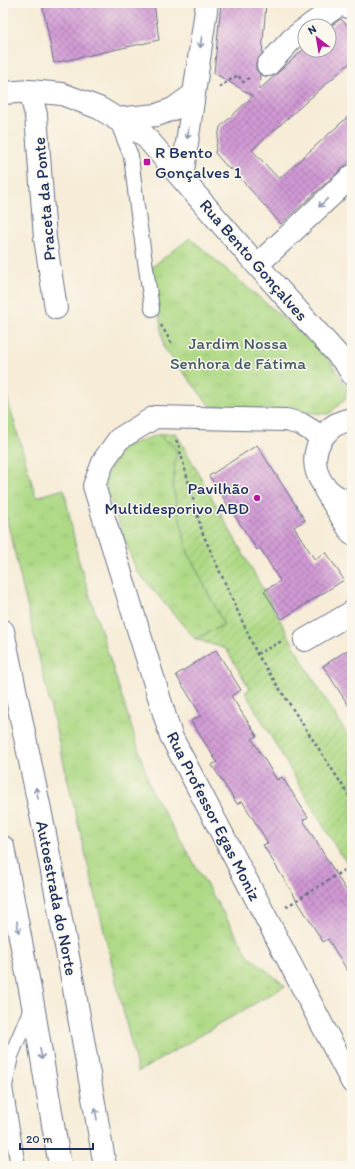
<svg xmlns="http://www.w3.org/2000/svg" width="355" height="1169" font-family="Itim,sans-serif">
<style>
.grass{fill:url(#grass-tufts);stroke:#648472}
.garden{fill:url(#garden-furrows);stroke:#648472}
.building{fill:url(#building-cross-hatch)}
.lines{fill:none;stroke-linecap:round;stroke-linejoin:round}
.lane-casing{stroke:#687188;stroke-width:16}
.street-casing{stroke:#687188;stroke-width:24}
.highway-casing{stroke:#687188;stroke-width:24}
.path{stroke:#687188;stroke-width:2.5;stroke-dasharray:3 3;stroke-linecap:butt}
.lane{stroke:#fff;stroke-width:14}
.street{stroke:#fff;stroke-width:22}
.highway{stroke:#fff;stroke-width:22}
.oneway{stroke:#8d97ae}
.poi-dot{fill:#b5179e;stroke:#fbf7ec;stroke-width:1.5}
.labels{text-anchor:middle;stroke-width:3;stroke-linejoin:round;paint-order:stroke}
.poi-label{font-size:17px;fill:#1b2f5e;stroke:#fbf7ec;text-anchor:start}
.street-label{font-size:17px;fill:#1b2f5e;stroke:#fbf7ec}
.park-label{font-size:17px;fill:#405a68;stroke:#fbf7ec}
</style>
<defs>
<pattern id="grass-tufts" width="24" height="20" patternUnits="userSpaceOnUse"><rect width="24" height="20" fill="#aed985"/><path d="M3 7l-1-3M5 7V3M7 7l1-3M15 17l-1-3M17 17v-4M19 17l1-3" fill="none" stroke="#95bb75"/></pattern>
<pattern id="garden-furrows" width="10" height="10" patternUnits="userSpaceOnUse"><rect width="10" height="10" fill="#aed985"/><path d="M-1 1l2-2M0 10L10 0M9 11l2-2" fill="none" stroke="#95bb75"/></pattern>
<pattern id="building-cross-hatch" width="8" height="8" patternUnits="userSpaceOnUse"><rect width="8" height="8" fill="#d099d3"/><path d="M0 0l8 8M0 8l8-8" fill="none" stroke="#a87dae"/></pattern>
</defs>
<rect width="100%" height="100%" fill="#fbf7ec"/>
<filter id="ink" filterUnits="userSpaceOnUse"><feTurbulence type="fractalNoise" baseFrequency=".025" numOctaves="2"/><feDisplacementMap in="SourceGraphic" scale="8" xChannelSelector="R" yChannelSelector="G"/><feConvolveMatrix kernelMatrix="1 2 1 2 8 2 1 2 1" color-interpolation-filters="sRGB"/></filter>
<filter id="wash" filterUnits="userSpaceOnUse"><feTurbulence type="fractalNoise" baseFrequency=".012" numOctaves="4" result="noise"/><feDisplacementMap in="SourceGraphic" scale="16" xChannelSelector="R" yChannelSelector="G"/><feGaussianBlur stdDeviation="0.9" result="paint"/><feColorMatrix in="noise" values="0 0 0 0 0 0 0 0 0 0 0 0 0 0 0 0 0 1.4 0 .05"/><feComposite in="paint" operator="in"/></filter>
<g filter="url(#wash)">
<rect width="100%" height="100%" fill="#f6ecd7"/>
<path class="grass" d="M 190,238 L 325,354 L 347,387 L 345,399 L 329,414 L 210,406 L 164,348 L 152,267 Z
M 3,367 L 7,397 L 36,497 L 64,489 L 78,558 L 152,792 L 248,955 L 285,986 L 138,1072 L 71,794 L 3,503 Z
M 160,434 L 165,441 L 171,443 L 176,450 L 173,488 L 187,550 L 224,625 L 195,639 L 136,570 L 103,480 L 123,447 Z"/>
<path class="garden" d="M 176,433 L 311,676 L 352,742 L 352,868 L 339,853 L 245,692 L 250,689 L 226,649 L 195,639 L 224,625 L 187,550 L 173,488 L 176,450 L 171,443 L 165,441 L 160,434 Z"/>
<g id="blocks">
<path class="building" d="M 42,3 L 154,3 L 159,40 L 54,63 Z
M 221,3 L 266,3 L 262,54 L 256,63 L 256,69 L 260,74 L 259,90 L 305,48 L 305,50 L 329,50 L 329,27 L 341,19 L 352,30 L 352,61 L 252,150 L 279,179 L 352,113 L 352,159 L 281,224 L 231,168 L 230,170 L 215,153 L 220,127 L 253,96 L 214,73 Z
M 257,445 L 305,520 L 294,527 L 315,560 L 326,552 L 344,580 L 282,619 L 264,591 L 280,581 L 260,548 L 257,550 L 209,476 Z
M 352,647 L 352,711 L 323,666 Z
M 216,650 L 241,690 L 231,696 L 257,736 L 252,739 L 277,780 L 282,777 L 308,817 L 303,820 L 352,900 L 352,978 L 328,939 L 323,942 L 298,902 L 263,845 L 268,843 L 242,801 L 237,804 L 212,765 L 217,762 L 191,721 L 201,715 L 176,675 Z"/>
</g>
</g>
<g filter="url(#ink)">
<use href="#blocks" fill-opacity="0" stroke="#687188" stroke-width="1"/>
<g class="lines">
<g class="lane-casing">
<path id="lane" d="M 116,119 L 131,156 L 137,207 L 152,309
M 18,1166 L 5,1087 L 11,1056 L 32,1006"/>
</g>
<g class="street-casing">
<path id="street" d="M 309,26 L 340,4 L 352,8
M 268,65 L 292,39 L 305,29
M 30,91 L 36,115 L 45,238 L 56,308
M 3,93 L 30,91 L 62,94 L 99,108 L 144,135 L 257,265 L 346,364 L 352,374
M 116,119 L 157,115 L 173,109 L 194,94
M 182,178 L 207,3
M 257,265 L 352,176
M 352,419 C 344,421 336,423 330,429 C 302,454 316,495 352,502
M 322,437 L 301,424 L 286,420 L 155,417 L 119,439 L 104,460 L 94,486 L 171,736 L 352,1082
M 325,490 L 352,534
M 305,640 L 352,612"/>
</g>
<g class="highway-casing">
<path id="highway" d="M 3,631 L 45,834 L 75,994 L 105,1166
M 3,847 L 33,1005 L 60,1166"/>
</g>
<path class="path" d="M 219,87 L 238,75 L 243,82 L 249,78
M 161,325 L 172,344
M 176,440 L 179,447 L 202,532 L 257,654 L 352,800
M 257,654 L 282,641
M 286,907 L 352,865"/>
<use href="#lane" class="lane"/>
<use href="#street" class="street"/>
<use href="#highway" class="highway"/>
</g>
<defs><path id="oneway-shaft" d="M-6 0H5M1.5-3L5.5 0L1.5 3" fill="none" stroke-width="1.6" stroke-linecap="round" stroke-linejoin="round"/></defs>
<g class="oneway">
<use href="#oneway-shaft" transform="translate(201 42) rotate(98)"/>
<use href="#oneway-shaft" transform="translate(188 133) rotate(98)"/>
<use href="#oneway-shaft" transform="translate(323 203) rotate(137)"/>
<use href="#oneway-shaft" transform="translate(37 793) rotate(-102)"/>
<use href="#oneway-shaft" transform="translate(18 927) rotate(79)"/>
<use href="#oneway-shaft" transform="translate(41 1054) rotate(80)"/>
<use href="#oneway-shaft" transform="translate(96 1114) rotate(-100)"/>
</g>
</g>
<g class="poi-dot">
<rect x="143" y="158" width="8" height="8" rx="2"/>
<circle cx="257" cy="498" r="4"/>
</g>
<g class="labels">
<g class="poi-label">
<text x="155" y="158">R Bento<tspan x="155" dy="20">Gonçalves 1</tspan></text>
<text x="249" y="494" text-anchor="end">Pavilhão<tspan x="249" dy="20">Multidesporivo ABD</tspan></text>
</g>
<g class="street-label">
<text transform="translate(44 199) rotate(-95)" y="6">Praceta da Ponte</text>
<text transform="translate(254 260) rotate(49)" y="6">Rua Bento Gonçalves</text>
<text transform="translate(214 816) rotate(63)" y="6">Rua Professor Egas Moniz</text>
<text transform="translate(57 898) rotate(79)" y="6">Autoestrada do Norte</text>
</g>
<g class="park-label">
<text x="238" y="349">Jardim Nossa<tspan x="238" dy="20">Senhora de Fátima</tspan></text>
</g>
</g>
<rect width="355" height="1169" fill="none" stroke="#fbf7ec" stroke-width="16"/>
<g transform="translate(317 38) rotate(329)"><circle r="19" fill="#fbf7ec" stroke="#a1a7b3"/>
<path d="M0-3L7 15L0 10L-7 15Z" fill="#b5179e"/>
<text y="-6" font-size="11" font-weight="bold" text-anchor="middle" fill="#1b2f5e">N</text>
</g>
<path d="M20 1143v6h73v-6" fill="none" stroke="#1b2f5e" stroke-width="2"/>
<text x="26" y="1143" font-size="12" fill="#1b2f5e" stroke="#fbf7ec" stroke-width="3" paint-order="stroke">20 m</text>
</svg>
